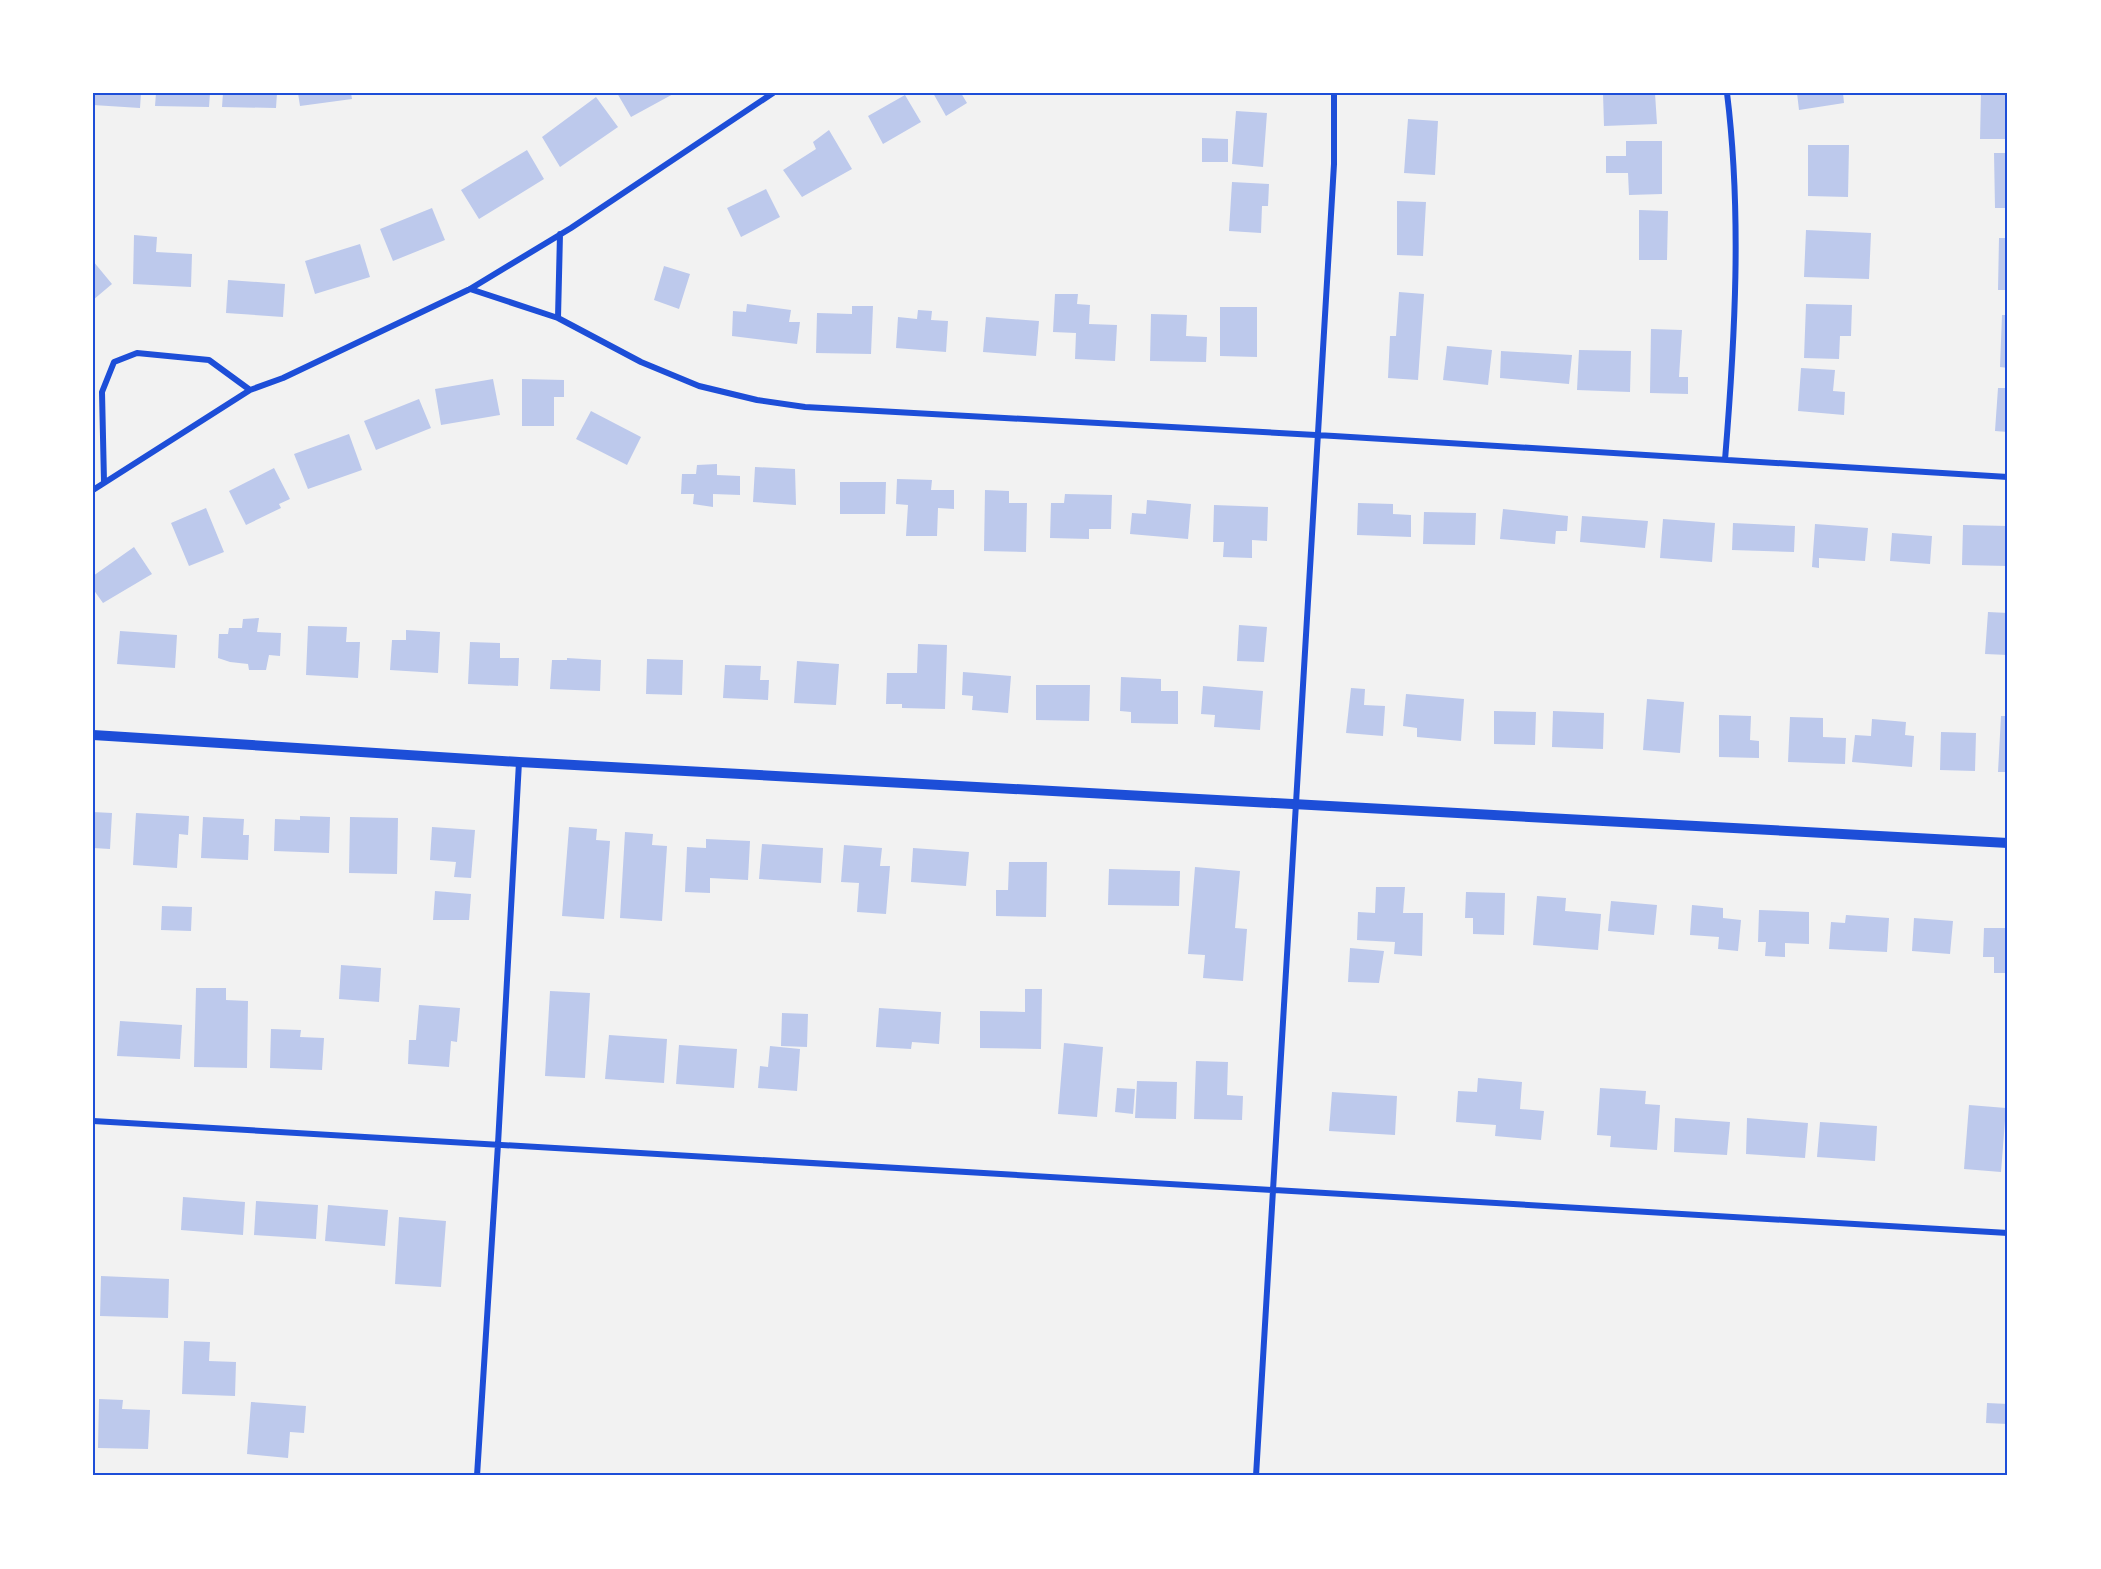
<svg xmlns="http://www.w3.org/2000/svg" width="2101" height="1569" font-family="Barlow,sans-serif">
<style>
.building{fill:#bdc9ec}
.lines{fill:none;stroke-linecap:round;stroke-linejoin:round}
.minor{stroke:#1d4ed8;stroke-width:6}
.tertiary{stroke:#1d4ed8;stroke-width:10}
.neatline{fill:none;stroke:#1d4ed8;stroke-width:2}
</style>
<rect width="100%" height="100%" fill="#f2f2f2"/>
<path class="building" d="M 93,93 L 141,93 L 140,108 L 93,105 Z
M 156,93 L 210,93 L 209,107 L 155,106 Z
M 223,93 L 277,93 L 276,108 L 222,107 Z
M 298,93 L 351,93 L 352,99 L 300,106 Z
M 617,93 L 675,93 L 631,117 Z
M 933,93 L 961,93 L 967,103 L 946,116 Z
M 1603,93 L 1655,93 L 1657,124 L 1604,126 Z
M 1797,93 L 1843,93 L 1844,103 L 1799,110 Z
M 1981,93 L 2008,93 L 2008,139 L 1980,139 Z
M 905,95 L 921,122 L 883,144 L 868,116 Z
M 596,97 L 618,127 L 560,167 L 542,137 Z
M 1236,111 L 1267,113 L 1263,167 L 1232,164 Z
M 1408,119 L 1438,121 L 1435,175 L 1404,173 Z
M 829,130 L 852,169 L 802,197 L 783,170 L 816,149 L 813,142 Z
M 1202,138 L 1228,139 L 1228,162 L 1202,162 Z
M 1626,141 L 1662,141 L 1662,194 L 1629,195 L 1628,173 L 1606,173 L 1606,156 L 1626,156 Z
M 1808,145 L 1849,145 L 1848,197 L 1808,196 Z
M 527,150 L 544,179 L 479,219 L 461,190 Z
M 1994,153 L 2008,153 L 2008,208 L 1995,208 Z
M 1232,182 L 1269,184 L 1268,206 L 1262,206 L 1261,233 L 1229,231 Z
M 766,189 L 780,217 L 741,237 L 727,208 Z
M 1397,201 L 1426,202 L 1423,256 L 1397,255 Z
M 432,208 L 445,240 L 393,261 L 380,229 Z
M 1639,210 L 1668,211 L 1667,260 L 1639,260 Z
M 1806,230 L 1871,233 L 1869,279 L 1804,277 Z
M 134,235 L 157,237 L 156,252 L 192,254 L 191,287 L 133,284 Z
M 1999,238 L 2008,238 L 2008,290 L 1998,290 Z
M 360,244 L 370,277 L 315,294 L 305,261 Z
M 93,261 L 112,284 L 93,300 Z
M 664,266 L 690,274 L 679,309 L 654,300 Z
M 228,280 L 285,284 L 283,317 L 226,313 Z
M 1399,292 L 1424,294 L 1418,380 L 1388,378 L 1390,336 L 1396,336 Z
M 1055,294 L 1078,294 L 1077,304 L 1090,305 L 1089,324 L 1117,325 L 1115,361 L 1075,359 L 1076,333 L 1053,332 Z
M 747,304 L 791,310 L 789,322 L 800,322 L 797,344 L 732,336 L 733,311 L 746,312 Z
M 1806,304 L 1852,305 L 1851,336 L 1840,336 L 1839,359 L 1804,358 Z
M 852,306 L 873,306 L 871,354 L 816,353 L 817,313 L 852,314 Z
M 1220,307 L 1257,307 L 1257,357 L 1220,356 Z
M 918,310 L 932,311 L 931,320 L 948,321 L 946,352 L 896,348 L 898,317 L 917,319 Z
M 1151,314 L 1187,315 L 1186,336 L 1207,337 L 1206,362 L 1150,361 Z
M 2002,315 L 2008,315 L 2008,368 L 2000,367 Z
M 986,317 L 1039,321 L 1036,356 L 983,352 Z
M 1651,329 L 1682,330 L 1679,377 L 1688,377 L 1688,394 L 1650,393 Z
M 1447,346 L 1492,350 L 1488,385 L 1443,380 Z
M 1579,350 L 1631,351 L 1630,392 L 1577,390 Z
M 1501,351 L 1572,355 L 1569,384 L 1500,378 Z
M 1801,368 L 1835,370 L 1833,391 L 1845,392 L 1844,415 L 1798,411 Z
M 493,379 L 500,415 L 441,425 L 435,389 Z
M 522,379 L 564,380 L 564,397 L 554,397 L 554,426 L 522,426 Z
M 1998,388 L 2008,388 L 2008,432 L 1995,431 Z
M 419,399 L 431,428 L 376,450 L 364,421 Z
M 591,411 L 641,437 L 627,465 L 576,439 Z
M 349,434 L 362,470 L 308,489 L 294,454 Z
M 717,464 L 717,475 L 740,476 L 740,495 L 713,494 L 713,507 L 693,504 L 694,494 L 681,494 L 682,474 L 696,474 L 697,465 Z
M 755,467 L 795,469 L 796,505 L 753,502 Z
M 274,468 L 290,499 L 279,504 L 281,508 L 246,525 L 229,491 Z
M 897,479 L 932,480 L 931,490 L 954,490 L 954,509 L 938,508 L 937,536 L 906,536 L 908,505 L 896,504 Z
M 840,482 L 886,482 L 885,514 L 840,514 Z
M 985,490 L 1009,491 L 1009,503 L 1027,503 L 1026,552 L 984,551 Z
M 1065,494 L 1112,495 L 1111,529 L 1089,529 L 1089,539 L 1050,538 L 1051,503 L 1064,503 Z
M 1147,500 L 1191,504 L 1188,539 L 1130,534 L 1132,513 L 1146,514 Z
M 1358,503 L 1393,504 L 1393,514 L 1411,515 L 1411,537 L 1357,535 Z
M 1214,505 L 1268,507 L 1267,541 L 1252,540 L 1252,558 L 1223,557 L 1224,542 L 1213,542 Z
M 206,508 L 224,552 L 189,566 L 171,523 Z
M 1503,509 L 1568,516 L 1567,531 L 1556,531 L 1555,544 L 1500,539 Z
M 1424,512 L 1476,513 L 1475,545 L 1423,544 Z
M 1582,516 L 1648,521 L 1645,548 L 1580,542 Z
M 1663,519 L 1715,523 L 1712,562 L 1660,558 Z
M 1733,523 L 1795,526 L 1794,552 L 1732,550 Z
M 1815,524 L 1868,528 L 1865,561 L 1819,558 L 1819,568 L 1812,567 Z
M 1963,525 L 2008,526 L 2008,566 L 1962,565 Z
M 1892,533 L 1932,536 L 1930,564 L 1890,561 Z
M 134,547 L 152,574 L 103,603 L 93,589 L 93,576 Z
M 1988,612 L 2008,613 L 2008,655 L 1985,654 Z
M 259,618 L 257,632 L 281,633 L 280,656 L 269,655 L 266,670 L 249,670 L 248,664 L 230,662 L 218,658 L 219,634 L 228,634 L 229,628 L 242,628 L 243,619 Z
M 1239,625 L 1267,627 L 1264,662 L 1237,661 Z
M 308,626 L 347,627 L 346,642 L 360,642 L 358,678 L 306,675 Z
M 406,630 L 440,632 L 438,673 L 390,670 L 392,640 L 406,640 Z
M 120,631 L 177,635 L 175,668 L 117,664 Z
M 470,642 L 500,643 L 500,658 L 519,658 L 518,686 L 468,684 Z
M 918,644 L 947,645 L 945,709 L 902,708 L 902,704 L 886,704 L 887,673 L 917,673 Z
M 567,658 L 601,660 L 600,691 L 550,689 L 552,660 L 567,660 Z
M 647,659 L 683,660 L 682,695 L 646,694 Z
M 797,661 L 839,664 L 836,705 L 794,703 Z
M 725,665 L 761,666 L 760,680 L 769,680 L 768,700 L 723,698 Z
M 963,672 L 1011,676 L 1008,713 L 972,710 L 973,696 L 962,695 Z
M 1121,677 L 1161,679 L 1161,691 L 1178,691 L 1178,724 L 1131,723 L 1131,712 L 1120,711 Z
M 1036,685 L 1090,685 L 1089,721 L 1036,720 Z
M 1203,686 L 1263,691 L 1260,730 L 1214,727 L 1215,715 L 1201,714 Z
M 1351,688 L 1365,689 L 1364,705 L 1385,706 L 1383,736 L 1346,733 Z
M 1406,694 L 1464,699 L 1461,741 L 1417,737 L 1417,728 L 1403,726 Z
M 1647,699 L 1684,702 L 1680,753 L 1643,750 Z
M 1494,711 L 1536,712 L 1535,745 L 1494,744 Z
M 1553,711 L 1604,713 L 1603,749 L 1552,747 Z
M 1719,715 L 1751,716 L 1750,740 L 1759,741 L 1759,758 L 1719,757 Z
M 2001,716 L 2008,716 L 2008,772 L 1998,772 Z
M 1790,717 L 1823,718 L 1823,737 L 1846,738 L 1845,764 L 1788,762 Z
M 1872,719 L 1906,722 L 1905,735 L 1914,736 L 1912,767 L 1852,762 L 1855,735 L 1871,736 Z
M 1941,732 L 1976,733 L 1975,771 L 1940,770 Z
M 93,812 L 112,813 L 110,849 L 93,848 Z
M 136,813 L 189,816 L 188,835 L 179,834 L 177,868 L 133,865 Z
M 300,816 L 330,817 L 329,853 L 274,851 L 275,819 L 300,820 Z
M 203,817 L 244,819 L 243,835 L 249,835 L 248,860 L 201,858 Z
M 350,817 L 398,818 L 397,874 L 349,873 Z
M 432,827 L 475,830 L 471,878 L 454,877 L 456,862 L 430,860 Z
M 569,827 L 597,829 L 596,840 L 610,841 L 604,919 L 562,916 Z
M 625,832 L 653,834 L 652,845 L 667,846 L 662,921 L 620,918 Z
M 706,839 L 750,841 L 748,880 L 710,878 L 710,893 L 685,892 L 687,847 L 706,848 Z
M 762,844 L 823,848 L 821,883 L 759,879 Z
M 844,845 L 882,848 L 880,866 L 890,866 L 886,914 L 857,912 L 859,883 L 841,882 Z
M 913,848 L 969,852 L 966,886 L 911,882 Z
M 1009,862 L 1047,862 L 1046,917 L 996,916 L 996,890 L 1008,890 Z
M 1195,867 L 1240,871 L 1235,928 L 1247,929 L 1243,981 L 1203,978 L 1205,955 L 1188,954 Z
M 1109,869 L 1180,871 L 1179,906 L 1108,905 Z
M 1376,887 L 1405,887 L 1403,913 L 1423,913 L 1422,956 L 1394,954 L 1395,942 L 1357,940 L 1358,912 L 1375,913 Z
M 435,891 L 471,894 L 469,920 L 433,920 Z
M 1466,892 L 1505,893 L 1504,935 L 1473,934 L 1473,918 L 1465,918 Z
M 1537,896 L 1566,898 L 1565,911 L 1601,914 L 1598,950 L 1533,945 Z
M 1611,901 L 1657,905 L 1654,935 L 1608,931 Z
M 1692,905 L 1723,908 L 1723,918 L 1741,920 L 1738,951 L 1718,949 L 1719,937 L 1690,935 Z
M 162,906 L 192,907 L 191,931 L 161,930 Z
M 1759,910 L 1809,912 L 1809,944 L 1785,943 L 1785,957 L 1765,956 L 1766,942 L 1758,942 Z
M 1846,915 L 1889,918 L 1887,952 L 1829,949 L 1831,922 L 1845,923 Z
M 1914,918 L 1953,921 L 1950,954 L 1912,951 Z
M 1984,928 L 2008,928 L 2008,973 L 1994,973 L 1994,957 L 1983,957 Z
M 1350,948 L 1384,951 L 1379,983 L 1348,982 Z
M 341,965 L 381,968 L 379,1002 L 339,999 Z
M 196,988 L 226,988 L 226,1000 L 248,1001 L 247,1068 L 194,1067 Z
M 1025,989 L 1042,989 L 1041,1049 L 980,1048 L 980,1011 L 1025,1012 Z
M 550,991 L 590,993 L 585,1078 L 545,1076 Z
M 419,1005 L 460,1008 L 457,1042 L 451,1041 L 449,1067 L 408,1064 L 409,1040 L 416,1040 Z
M 879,1008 L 941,1012 L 939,1044 L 912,1042 L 911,1049 L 876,1047 Z
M 782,1013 L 808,1014 L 807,1047 L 781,1046 Z
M 120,1021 L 182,1025 L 180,1059 L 117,1056 Z
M 271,1029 L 301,1030 L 300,1037 L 324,1038 L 322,1070 L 270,1068 Z
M 609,1035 L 667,1039 L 664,1083 L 605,1079 Z
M 1064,1043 L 1103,1047 L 1097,1117 L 1058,1114 Z
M 679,1045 L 737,1049 L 734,1088 L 676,1084 Z
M 770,1046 L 800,1049 L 797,1091 L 758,1088 L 760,1066 L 768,1067 Z
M 1196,1061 L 1228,1062 L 1227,1095 L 1243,1096 L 1242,1120 L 1194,1119 Z
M 1478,1078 L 1522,1082 L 1520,1109 L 1544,1111 L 1541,1140 L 1495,1136 L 1496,1125 L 1456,1122 L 1458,1091 L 1477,1092 Z
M 1137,1081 L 1177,1082 L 1176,1119 L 1135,1118 Z
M 1117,1088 L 1135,1089 L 1133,1114 L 1115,1112 Z
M 1600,1088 L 1646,1091 L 1645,1104 L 1660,1105 L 1657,1150 L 1610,1147 L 1611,1136 L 1597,1135 Z
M 1332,1092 L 1397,1096 L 1395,1135 L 1329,1131 Z
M 1969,1105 L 2006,1108 L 2001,1172 L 1964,1169 Z
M 1675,1118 L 1730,1122 L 1727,1155 L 1674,1152 Z
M 1747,1118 L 1808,1123 L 1805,1158 L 1746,1154 Z
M 1820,1122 L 1877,1126 L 1875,1161 L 1817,1157 Z
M 183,1197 L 245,1202 L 243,1235 L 181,1230 Z
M 256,1201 L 318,1205 L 316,1239 L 254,1235 Z
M 328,1205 L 388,1210 L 385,1246 L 325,1241 Z
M 399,1217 L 446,1221 L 441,1287 L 395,1284 Z
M 101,1276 L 169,1279 L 168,1318 L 100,1316 Z
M 184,1341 L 210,1342 L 209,1361 L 236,1362 L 235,1396 L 182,1394 Z
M 99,1399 L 123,1400 L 122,1409 L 150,1410 L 148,1449 L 98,1448 Z
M 251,1402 L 306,1406 L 304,1433 L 290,1432 L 288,1458 L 247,1454 Z
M 1987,1403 L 2008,1404 L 2008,1424 L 1986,1423 Z"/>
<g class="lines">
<path class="minor" d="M 470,289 L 558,318 L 641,362 L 699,386 L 757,400 L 805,407 L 1334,436 L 2008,477
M 558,318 L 560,234
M 1725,460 C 1735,338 1742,215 1727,93
M 104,482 L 102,392 L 114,362 L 137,353 L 209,360 L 250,390
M 93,490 L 250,390 L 283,378 L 470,289 L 571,228 L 773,93
M 93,1121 L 2008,1233
M 477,1476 L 498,1144 L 519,762
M 1256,1476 L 1334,164 L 1334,93"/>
<path class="tertiary" d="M 93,735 L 519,762 L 2008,843"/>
</g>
<rect width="2101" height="1569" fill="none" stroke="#ffffff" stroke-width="189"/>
<rect x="94" y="94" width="1912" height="1380" class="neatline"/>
</svg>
